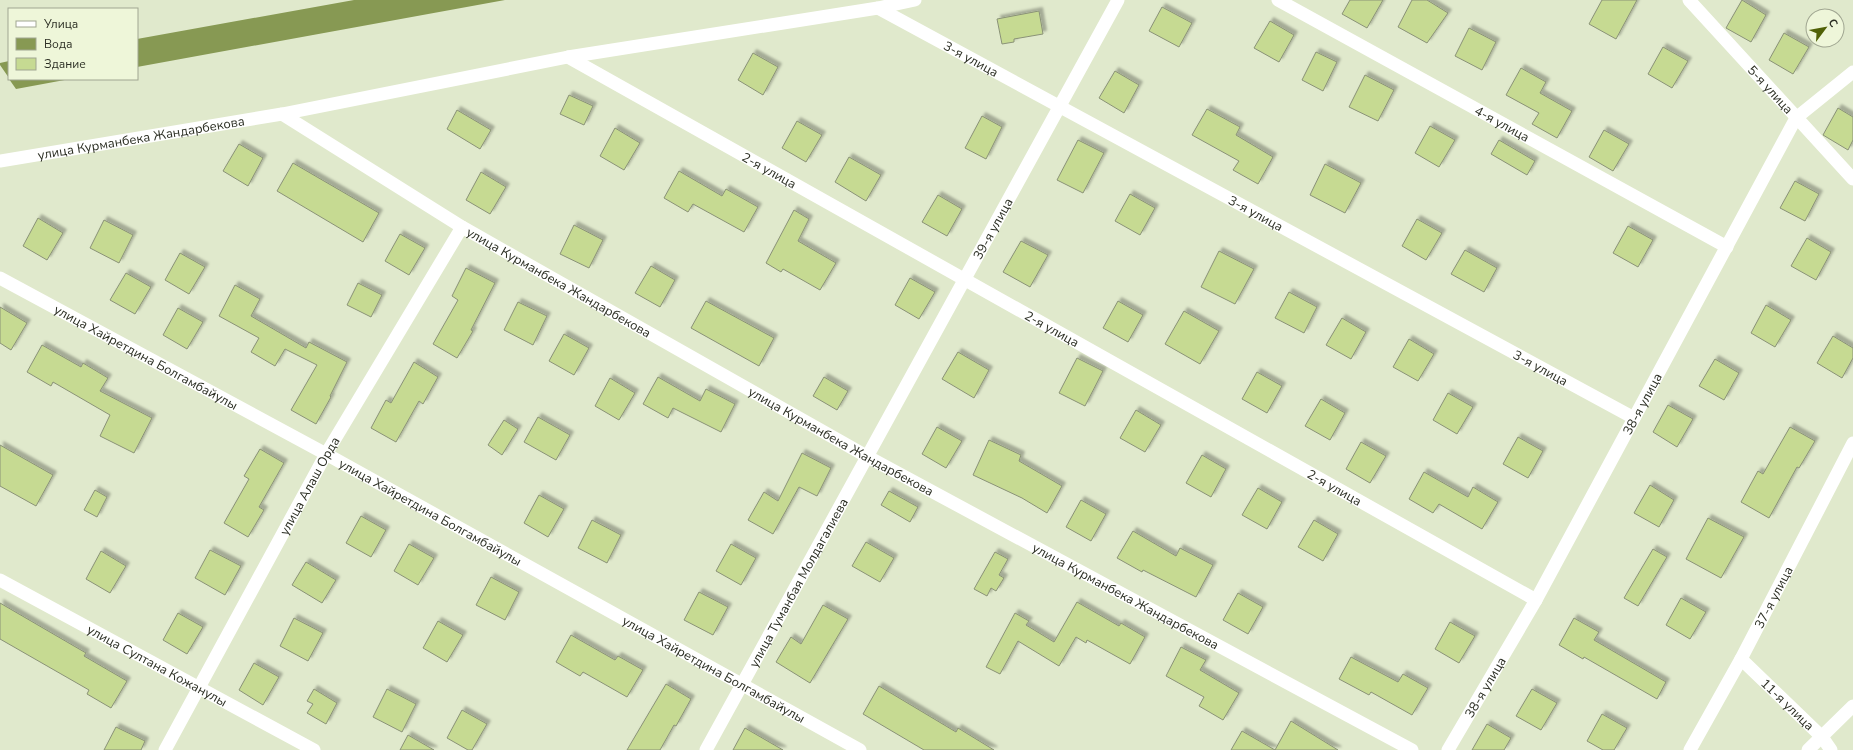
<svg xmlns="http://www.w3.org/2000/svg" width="1853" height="750" font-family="'Nunito Sans',sans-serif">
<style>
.water{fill:#879953}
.building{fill:#c6da92;stroke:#8a9277;filter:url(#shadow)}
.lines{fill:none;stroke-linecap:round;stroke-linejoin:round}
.minor{stroke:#fff;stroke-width:13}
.labels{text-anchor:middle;stroke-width:3.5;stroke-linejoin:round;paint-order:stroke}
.street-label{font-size:13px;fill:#2c2f24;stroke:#eef6d9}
</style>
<defs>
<filter id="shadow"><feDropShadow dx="3.5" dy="-3.5" stdDeviation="1" flood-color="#0004"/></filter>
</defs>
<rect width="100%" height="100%" fill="#e0e9cc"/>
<path class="water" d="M 354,0 L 505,0 L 137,67 L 137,39 Z
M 9,61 L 9,78 L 0,65 L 0,63 Z
M 9,79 L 70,79 L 16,89 Z"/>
<path class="building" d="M 1350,0 L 1383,0 L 1367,28 L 1342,14 Z
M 1412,0 L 1427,0 L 1448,13 L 1427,43 L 1398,27 Z
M 1602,0 L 1637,0 L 1616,39 L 1589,24 Z
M 1742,0 L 1766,15 L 1751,42 L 1726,28 Z
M 1162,7 L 1192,23 L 1179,47 L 1149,31 Z
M 1039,11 L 1043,34 L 1014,39 L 1014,42 L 1002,44 L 997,19 Z
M 1270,21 L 1294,35 L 1279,62 L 1254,48 Z
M 1469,28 L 1496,42 L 1482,70 L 1455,56 Z
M 1784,33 L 1809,47 L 1793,74 L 1769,60 Z
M 1663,47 L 1688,61 L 1672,88 L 1648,74 Z
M 1316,52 L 1337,62 L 1323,91 L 1302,80 Z
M 753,53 L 778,67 L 763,95 L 738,80 Z
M 1521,68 L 1546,82 L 1540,93 L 1572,111 L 1557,138 L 1532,124 L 1539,113 L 1506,95 Z
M 1115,71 L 1139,85 L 1124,113 L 1099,98 Z
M 1365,75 L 1394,90 L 1378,121 L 1349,107 Z
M 569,95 L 593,106 L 584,125 L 560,114 Z
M 1838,108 L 1853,117 L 1853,140 L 1848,150 L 1823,135 Z
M 1207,109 L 1240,127 L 1236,135 L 1273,157 L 1258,184 L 1233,170 L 1239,161 L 1192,135 Z
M 457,110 L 491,130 L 480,149 L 447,129 Z
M 982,116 L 1002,127 L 986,159 L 965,148 Z
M 797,121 L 822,135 L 806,162 L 782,148 Z
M 1430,126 L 1455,140 L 1439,167 L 1415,153 Z
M 615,128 L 640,143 L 624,170 L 600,156 Z
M 1604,130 L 1629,144 L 1613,171 L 1589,157 Z
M 1078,140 L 1104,153 L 1083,193 L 1057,180 Z
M 1499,140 L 1535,161 L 1527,175 L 1491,154 Z
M 239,144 L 263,158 L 248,186 L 223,171 Z
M 849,157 L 881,175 L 866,201 L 835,182 Z
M 293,163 L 379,213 L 363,242 L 277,191 Z
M 1325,164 L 1361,183 L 1345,213 L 1310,195 Z
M 679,171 L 722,196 L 726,189 L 758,207 L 744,232 L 693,204 L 688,212 L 664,198 Z
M 481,172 L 506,187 L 490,214 L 466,200 Z
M 1795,181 L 1819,194 L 1805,221 L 1780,208 Z
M 1130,194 L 1155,208 L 1140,235 L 1115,221 Z
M 938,195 L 962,209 L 947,236 L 922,222 Z
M 794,210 L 809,219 L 798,241 L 836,263 L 820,290 L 783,269 L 781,272 L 766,263 Z
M 38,218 L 63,233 L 47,260 L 23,246 Z
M 1417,219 L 1442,233 L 1426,260 L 1402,246 Z
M 104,220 L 133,235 L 119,263 L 90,248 Z
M 574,225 L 603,240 L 589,268 L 560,254 Z
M 1628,226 L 1653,240 L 1638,267 L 1613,253 Z
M 400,234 L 425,248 L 409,275 L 385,261 Z
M 1807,238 L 1831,252 L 1816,280 L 1791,266 Z
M 1021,241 L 1048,255 L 1030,287 L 1003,272 Z
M 1465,250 L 1497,268 L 1484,292 L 1451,274 Z
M 1219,251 L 1254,269 L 1235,304 L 1201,287 Z
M 180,253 L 205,267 L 189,294 L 165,280 Z
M 651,266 L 675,280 L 660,307 L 635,293 Z
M 466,268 L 495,283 L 471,330 L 473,331 L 457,358 L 433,344 L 458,300 L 452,296 Z
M 126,273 L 151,287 L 135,314 L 110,300 Z
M 910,278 L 935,292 L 919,319 L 895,305 Z
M 358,283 L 382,295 L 371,317 L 347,305 Z
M 235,285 L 260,299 L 251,316 L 306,348 L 309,342 L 347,362 L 330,396 L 331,397 L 316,424 L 291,410 L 317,365 L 285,349 L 275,366 L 251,352 L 259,338 L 219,316 Z
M 1289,292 L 1317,307 L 1304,333 L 1275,318 Z
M 706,301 L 774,338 L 759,366 L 691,328 Z
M 1118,301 L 1143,315 L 1128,342 L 1103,328 Z
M 518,302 L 547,316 L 533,345 L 504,330 Z
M 1766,305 L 1791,320 L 1775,347 L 1751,333 Z
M 0,307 L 27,323 L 11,350 L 0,343 Z
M 178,308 L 203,322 L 187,349 L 163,335 Z
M 1184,311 L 1219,331 L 1200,364 L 1165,344 Z
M 1342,318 L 1366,332 L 1351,359 L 1326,345 Z
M 564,334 L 589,348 L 574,375 L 549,361 Z
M 1833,336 L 1853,348 L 1853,358 L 1842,378 L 1817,363 Z
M 1409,339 L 1434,354 L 1418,381 L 1393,367 Z
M 42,345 L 81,367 L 83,363 L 108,378 L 100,391 L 152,418 L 134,453 L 100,436 L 110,415 L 53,382 L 51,386 L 27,372 Z
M 958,352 L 989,370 L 974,398 L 942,379 Z
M 1077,358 L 1103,371 L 1085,406 L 1059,393 Z
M 1715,359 L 1739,373 L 1724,400 L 1699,386 Z
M 414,362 L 438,377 L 423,404 L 419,401 L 396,442 L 371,428 L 386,400 L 391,403 Z
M 1257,372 L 1282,386 L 1267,413 L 1242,399 Z
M 658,377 L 700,401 L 706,389 L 735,404 L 721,432 L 673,408 L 668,418 L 643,404 Z
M 824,377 L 848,391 L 837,410 L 813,396 Z
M 610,378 L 635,393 L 619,420 L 595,406 Z
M 1448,393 L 1473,407 L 1457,434 L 1433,420 Z
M 1321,399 L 1345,413 L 1330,440 L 1305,426 Z
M 1668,405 L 1693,419 L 1677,447 L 1653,432 Z
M 1136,410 L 1161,425 L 1145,452 L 1120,438 Z
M 538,417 L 570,435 L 556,460 L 524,442 Z
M 504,420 L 518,429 L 502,455 L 488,445 Z
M 937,427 L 962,441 L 946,468 L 922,454 Z
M 1790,427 L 1815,441 L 1799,468 L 1797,467 L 1769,518 L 1741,502 L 1758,471 L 1763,474 Z
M 1518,437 L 1543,451 L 1528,478 L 1503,464 Z
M 989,440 L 1021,455 L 1019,461 L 1062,486 L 1047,513 L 1022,498 L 973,475 Z
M 1361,442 L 1386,456 L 1370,483 L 1346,469 Z
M 0,445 L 53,475 L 36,506 L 0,486 Z
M 260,449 L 284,463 L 259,507 L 264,510 L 248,537 L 224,523 L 249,479 L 244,476 Z
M 802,453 L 831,468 L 817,496 L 799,487 L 773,534 L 748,520 L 764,492 L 778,501 Z
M 1202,455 L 1226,469 L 1211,497 L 1186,483 Z
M 1424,472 L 1468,497 L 1473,487 L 1498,502 L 1482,529 L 1439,504 L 1433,513 L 1409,499 Z
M 1650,485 L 1674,500 L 1659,527 L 1634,513 Z
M 1258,488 L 1282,502 L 1267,529 L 1242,515 Z
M 95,490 L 107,497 L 97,517 L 84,510 Z
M 889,491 L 918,507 L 910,522 L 881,505 Z
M 539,495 L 564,509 L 548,537 L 524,523 Z
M 1081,500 L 1106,514 L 1091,541 L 1066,527 Z
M 361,516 L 386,530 L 371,557 L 346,543 Z
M 1708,518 L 1744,537 L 1721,578 L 1686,559 Z
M 592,520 L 621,535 L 607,563 L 578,548 Z
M 1314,520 L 1338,534 L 1323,561 L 1298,547 Z
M 1133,531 L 1176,556 L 1180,548 L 1213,565 L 1196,597 L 1143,570 L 1142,572 L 1117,558 Z
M 866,542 L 894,558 L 880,582 L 852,566 Z
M 409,544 L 434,558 L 418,585 L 394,571 Z
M 731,544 L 756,558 L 741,585 L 716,571 Z
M 1653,549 L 1667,557 L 1638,606 L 1624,598 Z
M 210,550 L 241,566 L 225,595 L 195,578 Z
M 101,551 L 126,566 L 110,593 L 86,579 Z
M 995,552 L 1008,559 L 999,575 L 1004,578 L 996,591 L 991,588 L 987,596 L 974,589 Z
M 306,562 L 336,580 L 322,603 L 292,585 Z
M 491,577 L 519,592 L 505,620 L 476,605 Z
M 699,592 L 728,607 L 713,635 L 684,620 Z
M 1238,593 L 1263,607 L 1248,634 L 1223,620 Z
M 1681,598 L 1706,612 L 1690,639 L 1666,625 Z
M 1077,602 L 1119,626 L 1121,623 L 1145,637 L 1130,664 L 1087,640 L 1086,643 L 1076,637 L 1059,666 L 1018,641 L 1000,674 L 986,667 L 1015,613 L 1029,621 L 1026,625 L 1054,642 Z
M 0,603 L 86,653 L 84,656 L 127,681 L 111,708 L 87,694 L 89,690 L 0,639 Z
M 823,605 L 848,619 L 810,683 L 776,662 L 791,637 L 801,644 Z
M 178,613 L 203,627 L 187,654 L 163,640 Z
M 294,618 L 323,633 L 308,661 L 280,646 Z
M 1574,618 L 1599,632 L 1594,640 L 1666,682 L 1657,699 L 1584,657 L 1583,659 L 1559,645 Z
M 438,621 L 463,635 L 447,662 L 423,648 Z
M 1450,622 L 1475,636 L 1459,663 L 1435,649 Z
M 571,635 L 615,660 L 618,656 L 643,670 L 627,697 L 583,672 L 580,676 L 556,662 Z
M 1181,647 L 1206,660 L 1200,670 L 1239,693 L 1223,720 L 1199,706 L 1204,697 L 1166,676 Z
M 1351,657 L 1398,682 L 1403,674 L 1428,688 L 1412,715 L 1371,692 L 1369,695 L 1339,679 Z
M 254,663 L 279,677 L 263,705 L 239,690 Z
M 666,684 L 691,699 L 676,726 L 674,725 L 660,750 L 627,750 Z
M 879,686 L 956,732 L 958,728 L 994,750 L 924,750 L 863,714 Z
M 314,689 L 337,703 L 326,724 L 307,713 L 313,704 L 307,701 Z
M 387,689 L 416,704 L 402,732 L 373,717 Z
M 1532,689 L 1557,703 L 1541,730 L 1516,716 Z
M 462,710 L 487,724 L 472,750 L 468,750 L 447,738 Z
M 1602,714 L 1627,728 L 1614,750 L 1603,750 L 1587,741 Z
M 1291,721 L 1338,750 L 1231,750 L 1242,731 L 1275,750 Z
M 1487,724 L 1511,738 L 1504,750 L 1472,750 Z
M 116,727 L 145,741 L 141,750 L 104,750 Z
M 745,728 L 783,750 L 733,750 Z
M 408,735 L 434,750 L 400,750 Z"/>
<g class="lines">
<g class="minor">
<path id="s1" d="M 1278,0 L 1727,247"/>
<path id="s2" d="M 1689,0 L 1853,179"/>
<path id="s3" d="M 878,8 L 1634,418"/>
<path id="s4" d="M 568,57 L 1536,600"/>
<path id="s5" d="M 282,114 L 462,227 L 868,457 L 1412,750"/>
<path id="s6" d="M 0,161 L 282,114 L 568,57 L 878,8 L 915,0"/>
<path id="s7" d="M 0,278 L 326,454 L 860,750"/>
<path id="s8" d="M 0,580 L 314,750"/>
<path id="s9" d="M 1741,659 L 1822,737 L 1831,750"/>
<path id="s10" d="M 165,750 L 326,454 L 462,227"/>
<path id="s11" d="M 706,750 L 1118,0"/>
<path id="s12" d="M 1448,750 L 1536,600 L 1796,118 L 1853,72"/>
<path id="s13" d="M 1690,750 L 1741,659 L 1853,443"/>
<path d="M 1808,750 L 1853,706"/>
</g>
</g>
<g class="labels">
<g class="street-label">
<text dy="5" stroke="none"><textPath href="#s3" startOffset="106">3-я улица</textPath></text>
<text dy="5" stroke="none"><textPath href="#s2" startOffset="121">5-я улица</textPath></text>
<text dy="5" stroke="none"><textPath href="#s1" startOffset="256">4-я улица</textPath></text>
<text dy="5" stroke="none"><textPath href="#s6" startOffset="143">улица Курманбека Жандарбекова</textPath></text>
<text dy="5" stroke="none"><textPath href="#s4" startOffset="231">2-я улица</textPath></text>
<text dy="5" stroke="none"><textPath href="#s3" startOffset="430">3-я улица</textPath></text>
<text dy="5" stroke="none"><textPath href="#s11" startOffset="595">39-я улица</textPath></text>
<text dy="5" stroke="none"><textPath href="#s5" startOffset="324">улица Курманбека Жандарбекова</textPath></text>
<text dy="5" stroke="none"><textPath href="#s4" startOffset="555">2-я улица</textPath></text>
<text dy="5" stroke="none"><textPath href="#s7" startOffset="166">улица Хайретдина Болгамбайулы</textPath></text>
<text dy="5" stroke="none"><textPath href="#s3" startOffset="754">3-я улица</textPath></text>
<text dy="5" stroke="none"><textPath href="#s12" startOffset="397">38-я улица</textPath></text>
<text dy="5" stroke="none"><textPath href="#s5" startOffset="648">улица Курманбека Жандарбекова</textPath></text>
<text dy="5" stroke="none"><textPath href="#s10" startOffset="301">улица Алаш Орда</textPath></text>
<text dy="5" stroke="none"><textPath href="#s4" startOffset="879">2-я улица</textPath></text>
<text dy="5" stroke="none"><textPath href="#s7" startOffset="490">улица Хайретдина Болгамбайулы</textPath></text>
<text dy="5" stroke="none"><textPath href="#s11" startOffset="191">улица Туманбая Молдагалиева</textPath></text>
<text dy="5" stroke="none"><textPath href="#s5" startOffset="972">улица Курманбека Жандарбекова</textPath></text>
<text dy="5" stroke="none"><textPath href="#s13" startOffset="174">37-я улица</textPath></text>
<text dy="5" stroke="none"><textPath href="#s8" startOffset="179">улица Султана Кожанулы</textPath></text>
<text dy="5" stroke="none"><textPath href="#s7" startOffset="814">улица Хайретдина Болгамбайулы</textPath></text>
<text dy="5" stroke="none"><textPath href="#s12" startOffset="73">38-я улица</textPath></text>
<text dy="5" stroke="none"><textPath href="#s9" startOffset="65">11-я улица</textPath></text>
</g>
</g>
<rect x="8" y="8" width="130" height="72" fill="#eef6d9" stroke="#a0a691"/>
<rect x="16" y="21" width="20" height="6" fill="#ffffff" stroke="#a0a691"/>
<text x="44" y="28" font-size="12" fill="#2c2f24">Улица</text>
<rect x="16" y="38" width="20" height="12" fill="#879953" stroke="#a0a691"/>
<text x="44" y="48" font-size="12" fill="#2c2f24">Вода</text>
<rect x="16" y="58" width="20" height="12" fill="#c6da92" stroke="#a0a691"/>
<text x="44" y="68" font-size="12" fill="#2c2f24">Здание</text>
<g transform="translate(1825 28) rotate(58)"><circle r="19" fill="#eef6d9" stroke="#a0a691"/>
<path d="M0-3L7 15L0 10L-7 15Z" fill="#506106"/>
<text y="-6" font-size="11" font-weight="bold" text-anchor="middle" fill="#2c2f24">С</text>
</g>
</svg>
